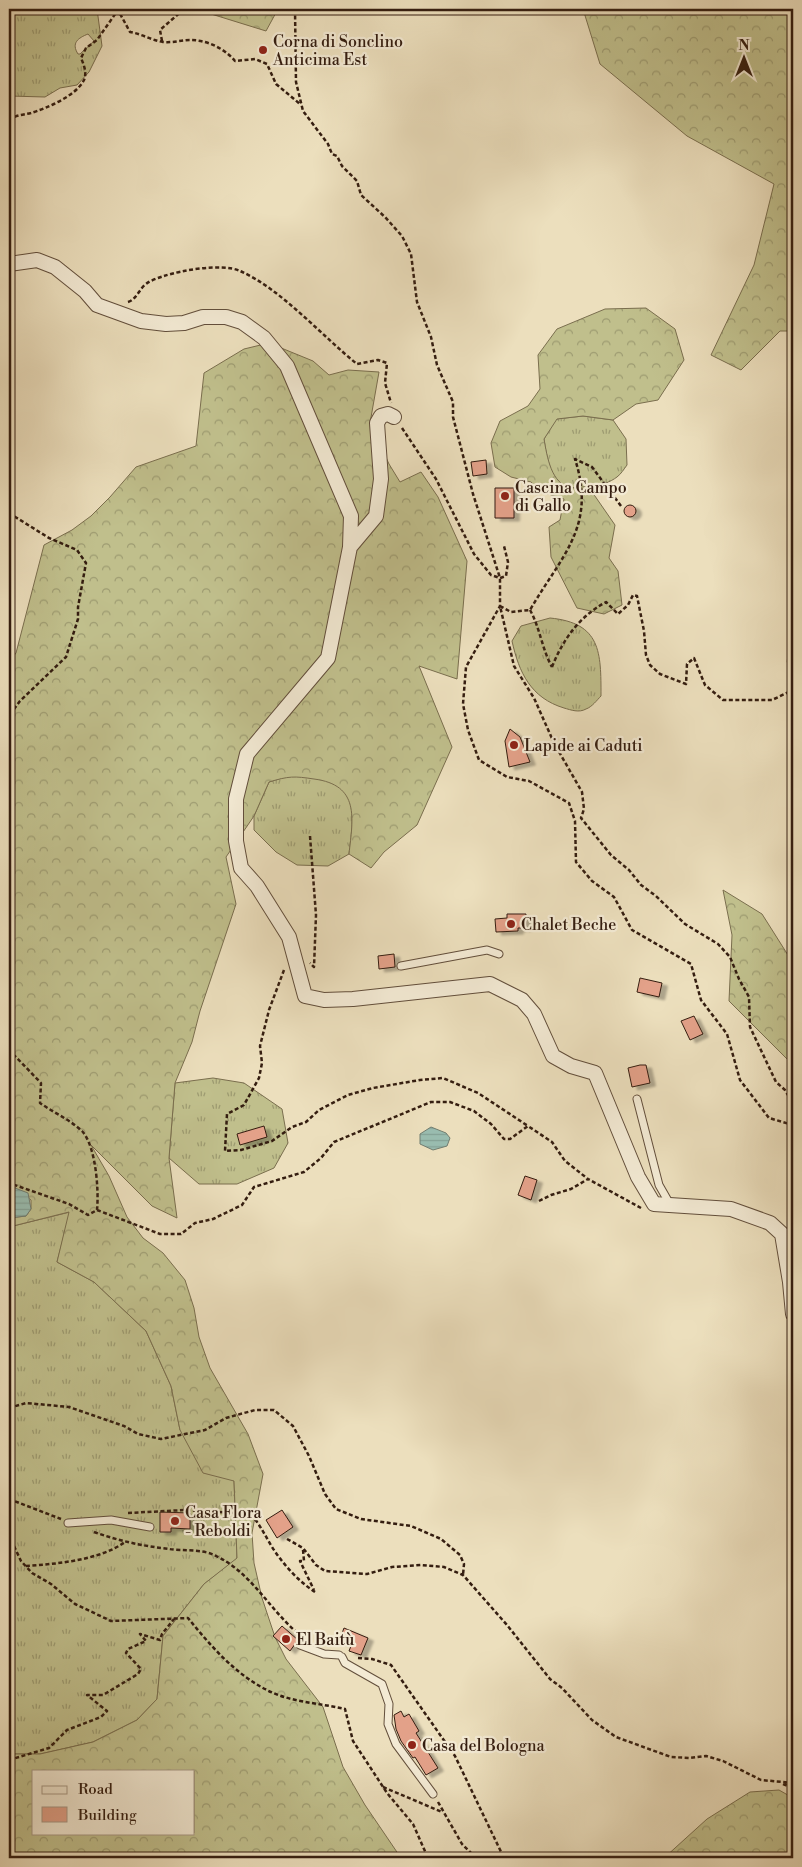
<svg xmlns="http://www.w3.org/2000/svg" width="802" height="1867" font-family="'Libre Bodoni',serif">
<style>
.grass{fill:url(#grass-tufts);stroke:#7a6e4e;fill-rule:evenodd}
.forest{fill:url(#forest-crowns);stroke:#7a6e4e;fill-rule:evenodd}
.water{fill:url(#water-rules);stroke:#717d70}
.building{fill:#e3a189;stroke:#341d10;filter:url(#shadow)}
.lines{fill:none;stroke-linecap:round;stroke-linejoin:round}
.service-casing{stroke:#624e3b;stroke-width:9}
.minor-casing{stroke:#624e3b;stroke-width:16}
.path{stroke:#341d10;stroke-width:2.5;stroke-dasharray:4 2.5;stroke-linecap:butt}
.service{stroke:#f3ead4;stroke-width:7}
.minor{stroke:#f3ead4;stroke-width:14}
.poi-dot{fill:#8f2418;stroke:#f3ead4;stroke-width:2}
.labels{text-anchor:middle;stroke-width:4.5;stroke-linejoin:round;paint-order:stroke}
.poi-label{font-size:16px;fill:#341d10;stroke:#f3ead4;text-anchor:start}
</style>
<defs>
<pattern id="grass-tufts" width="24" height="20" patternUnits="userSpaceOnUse" patternTransform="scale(1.25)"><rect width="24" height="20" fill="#c0bf8c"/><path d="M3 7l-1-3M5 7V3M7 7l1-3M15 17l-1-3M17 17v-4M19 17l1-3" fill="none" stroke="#9d9b71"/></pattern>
<pattern id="forest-crowns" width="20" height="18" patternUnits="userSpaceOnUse" patternTransform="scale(1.25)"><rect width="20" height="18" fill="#c0bf8c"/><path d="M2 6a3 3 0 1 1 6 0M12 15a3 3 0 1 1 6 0" fill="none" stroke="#9d9b71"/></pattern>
<pattern id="water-rules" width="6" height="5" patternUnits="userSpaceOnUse" patternTransform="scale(1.25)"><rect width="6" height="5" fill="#99bdb0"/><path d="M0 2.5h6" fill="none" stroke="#84a296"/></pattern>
<filter id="shadow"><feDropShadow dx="5.5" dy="3" stdDeviation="1" flood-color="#0004"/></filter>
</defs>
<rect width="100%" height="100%" fill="#ecdfbd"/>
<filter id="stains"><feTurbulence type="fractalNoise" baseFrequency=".004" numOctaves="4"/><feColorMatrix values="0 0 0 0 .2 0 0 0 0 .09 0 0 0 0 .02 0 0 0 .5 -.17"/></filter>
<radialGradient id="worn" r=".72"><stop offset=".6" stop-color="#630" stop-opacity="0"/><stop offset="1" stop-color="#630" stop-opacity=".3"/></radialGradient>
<path class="grass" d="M 9,9 L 97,9 L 102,46 L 89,72 L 77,85 L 60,88 L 45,97 L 9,96 ZM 88,34 L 94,41 L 80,54 L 78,54 C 71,43 78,38 88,34 Z
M 583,416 L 613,420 L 626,439 L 627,465 C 624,469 621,474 617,477 C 604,487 574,493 560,483 C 549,474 546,452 544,439 L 556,419 Z
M 550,618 C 601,623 601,652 601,696 C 597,700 592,707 586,709 C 579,713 571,710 564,708 C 531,698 519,673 512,641 L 521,626 Z
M 291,775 C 305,777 324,777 337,784 C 359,796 351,834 349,854 L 328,866 L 297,865 L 276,852 L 254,830 L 254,816 L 269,782 Z
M 213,1078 L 244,1083 L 282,1109 L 288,1143 L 274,1168 L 237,1184 L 199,1184 L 169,1158 L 175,1083 Z
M 70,1212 L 57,1262 L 94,1282 L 146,1331 L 171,1386 L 180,1430 L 234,1480 L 237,1559 L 204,1584 L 163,1636 L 157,1699 L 137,1720 L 93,1742 L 40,1754 L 9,1754 L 9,1227 Z"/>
<path class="forest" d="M 195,9 L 278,9 L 266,31 Z
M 583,9 L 793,9 L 793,331 L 780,331 L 741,370 L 711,355 L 754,265 L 774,184 L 687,136 L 600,64 Z
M 646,308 L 675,329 L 684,360 L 658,400 L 636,404 L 613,420 L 583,416 L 557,419 L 544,439 C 547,456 551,485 572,488 C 577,488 583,487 588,486 L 615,525 L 609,558 L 618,571 L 622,605 L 604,614 L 577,608 L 551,557 L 549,527 L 560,520 L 564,499 L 542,492 L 531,482 L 511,477 L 495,467 L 491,443 L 500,421 L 528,406 L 540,389 L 538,355 L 557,329 L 605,309 Z
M 269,343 L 313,361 L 329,375 L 348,370 L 379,372 L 370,423 L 389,464 L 400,482 L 421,472 L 438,497 L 467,561 L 457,679 L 419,666 L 452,747 L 417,825 L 384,852 L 371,868 L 349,854 C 353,818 360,785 314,779 C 294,776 289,776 269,782 L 254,816 L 226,857 L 236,904 L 200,1011 L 192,1042 L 175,1083 L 169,1158 L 177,1218 L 152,1206 L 91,1145 L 109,1176 L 127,1217 L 143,1238 L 163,1253 L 185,1280 L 194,1308 L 199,1337 L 210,1368 L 248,1434 L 263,1474 L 252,1533 L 254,1563 L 262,1598 L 275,1637 L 286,1659 L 323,1707 L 343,1767 L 365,1805 L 401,1858 L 9,1858 L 9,1754 L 40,1754 L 93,1742 L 137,1720 L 157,1699 L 163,1636 L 204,1584 L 237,1558 L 234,1481 L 203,1473 L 180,1430 L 171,1386 L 146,1331 L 94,1282 L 57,1262 L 69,1212 L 9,1227 L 9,1218 L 26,1216 L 31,1209 L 31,1200 L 15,1188 L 9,1189 L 9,662 L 16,653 L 44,545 L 72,530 L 91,516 L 110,497 L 136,467 L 196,446 L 204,373 L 244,349 ZM 34,1771 L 194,1771 L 194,1833 L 34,1833 Z
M 723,890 L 762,914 L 793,963 L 793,1065 L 729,1001 L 732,935 Z
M 779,1790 L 793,1798 L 793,1858 L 664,1858 L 707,1819 L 750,1792 Z"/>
<path class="water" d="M 431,1127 L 446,1133 L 450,1138 L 447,1146 L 433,1150 L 420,1144 L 420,1134 Z
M 15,1188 L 28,1193 L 31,1209 L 26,1216 L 9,1218 L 9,1189 Z"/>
<path class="building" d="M 486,460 L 487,474 L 473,476 L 471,462 Z
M 495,488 L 514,488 L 514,518 L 495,518 Z
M624 511a6 6 0 1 1 12 0a6 6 0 1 1-12 0Z
M 510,729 L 520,737 L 530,762 L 509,767 L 505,741 Z
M 507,914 L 526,914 L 526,928 L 518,928 L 518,931 L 496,932 L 495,919 L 507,918 Z
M 394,954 L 395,967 L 379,969 L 378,956 Z
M 640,978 L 662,983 L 659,997 L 637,992 Z
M 694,1016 L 703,1034 L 690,1040 L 681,1021 Z
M 640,1065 L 646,1065 L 650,1083 L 632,1087 L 628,1068 Z
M 264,1126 L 267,1137 L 240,1145 L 237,1134 Z
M 525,1176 L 537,1180 L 531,1200 L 518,1195 Z
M 282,1510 L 293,1527 L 277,1538 L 266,1520 Z
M 160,1512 L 190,1513 L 190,1529 L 171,1528 L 171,1532 L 160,1532 Z
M 282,1626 L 298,1640 L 290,1651 L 273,1636 Z
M 344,1628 L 368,1638 L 361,1655 L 349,1651 L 351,1646 L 339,1641 Z
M 401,1711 L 404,1717 L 409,1714 L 419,1731 L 416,1733 L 438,1768 L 426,1775 L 415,1757 L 413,1758 L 401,1741 L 396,1729 L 394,1715 Z"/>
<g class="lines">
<g class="service-casing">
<path id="service" d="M 401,966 L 487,950 L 499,954
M 637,1099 L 659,1185 L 671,1206
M 68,1523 L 111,1520 L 150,1527
M 300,1645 L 324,1654 L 339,1655
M 342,1657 L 345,1663 L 382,1684 L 389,1704 L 388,1724 L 396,1744 L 433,1794"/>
</g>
<g class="minor-casing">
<path id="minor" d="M 9,264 L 37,260 L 55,267 L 85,291 L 97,305 L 141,321 L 166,324 L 184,323 L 203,317 L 226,317 L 242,322 L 264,338 L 287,366 L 351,516 L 350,547 L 328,658 L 247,754 L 236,799 L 236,841 L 241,868 L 257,886 L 289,937 L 305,996 L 324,1000 L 353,999 L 490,984 L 522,1000 L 534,1014 L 553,1056 L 571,1066 L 595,1073 L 638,1177 L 654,1204 L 731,1209 L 770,1223 L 782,1234 L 790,1282 L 793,1314
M 350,547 L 376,516 L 381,479 L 377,423 L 381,416 L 388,414 L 394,417"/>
</g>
<path class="path" d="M 295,9 L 296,82 L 303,111 L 328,144 L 332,154 L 337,156 L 342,166 L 357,181 L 361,195 L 385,217 L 402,236 L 411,254 L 417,302 L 431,337 L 437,365 L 453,402 L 453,417 L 473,494 L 500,578 L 500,606 L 466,667 L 463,704 L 468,730 L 479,760 L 507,777 L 529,781 L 569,803 L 575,821 L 576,862 L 592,881 L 614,897 L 632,930 L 691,964 L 701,1000 L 727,1034 L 740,1080 L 769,1118 L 793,1125
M 162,41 L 160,30 L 184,9
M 9,120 C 16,115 22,115 31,113 C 47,108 76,96 84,80 C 87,73 84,65 81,58 L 86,48 L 97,40 L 118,10 L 130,32 C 142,34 151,40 163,42 C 173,43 181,40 190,40 C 207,40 224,48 235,61 L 255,59 L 267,64 L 276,84 L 300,104
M 128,302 C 137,299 139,289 146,284 C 151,280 158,278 164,276 C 182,270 223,263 240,271 C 280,288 322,336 357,364 L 378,360 L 387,363 L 385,383 L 391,403
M 402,428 L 436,479 L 474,554 L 491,575 L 500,578 L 506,576 L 508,562 L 504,546
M 621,506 L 592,467 L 575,459 C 597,527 561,556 530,610 L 511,612 L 500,606 L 514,666 L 534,698 L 554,743 L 582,792 L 584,809 L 581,818 L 611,855 L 629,870 L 641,885 L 656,896 L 685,924 L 718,944 L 730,957 L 739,979 L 749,997 L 750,1027 L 776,1082 L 785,1090 L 793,1104
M 9,513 L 49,538 L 77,550 L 86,563 L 78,607 L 78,619 L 66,657 L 20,701 L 9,716
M 530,610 C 540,628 542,649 552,667
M 793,644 L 789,643 L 788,664 L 793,689
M 552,667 C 563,639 580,616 606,602 L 618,614 L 628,605 L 633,595 L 637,596 L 644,631 L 646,655 L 650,665 L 660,674 L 686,684 L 687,664 L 694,658 L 705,685 L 723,700 L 772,700 L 793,690
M 310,836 L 316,915 L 314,967 L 310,963
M 284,970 L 269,1010 L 260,1046 L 262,1063 L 259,1078 L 244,1105 L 227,1114 L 225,1151 L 241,1150 L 272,1141 L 292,1127 L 306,1122 L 319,1110 L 348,1095 L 373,1088 L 420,1080 L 443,1078 L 478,1093 L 528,1126
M 9,1035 L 14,1055 L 41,1083 L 40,1103 C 54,1113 69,1119 82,1131 C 96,1146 99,1191 97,1210 L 88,1215 L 69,1204 L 9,1183
M 539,1201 L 551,1195 L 571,1189 L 588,1179 L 641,1208
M 97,1210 L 160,1234 L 181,1234 L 195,1223 L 213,1219 L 242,1205 L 254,1187 L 304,1172 L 321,1158 L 334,1142 L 431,1102 L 450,1102 L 474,1111 L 491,1124 L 504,1139 L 510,1139 L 528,1126 L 552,1142 L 565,1161 L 588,1179
M 9,1408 L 26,1403 L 69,1407 L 124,1426 L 138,1434 L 161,1439 L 205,1430 L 226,1418 L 255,1410 L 274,1410 L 293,1426 L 309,1456 L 325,1494 L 336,1509 L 361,1519 L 411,1526 L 441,1539 L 460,1555 L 464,1564 L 463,1575
M 9,1499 L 61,1519
M 128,1513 L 185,1510 L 251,1514 C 260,1525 265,1535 272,1547 C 283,1564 298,1581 315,1592
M 94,1532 C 119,1541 143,1546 169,1549 C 182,1551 202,1549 214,1555 C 252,1572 269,1610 300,1635
M 287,1539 L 303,1548 L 316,1565 L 325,1571 L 367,1574 L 392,1567 L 421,1565 L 444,1567 L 463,1575 L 507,1625 L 550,1679 L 562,1688 L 592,1720 L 616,1737 L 671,1757 L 690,1758 L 706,1756 L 723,1761 L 761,1780 L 793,1783
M 9,1543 L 13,1544 L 21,1561 L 32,1573 L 51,1584 L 75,1604 L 111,1621 L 188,1618 C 210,1645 234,1673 265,1689 C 288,1702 319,1703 345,1709 L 353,1741 L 387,1793 L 413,1824 L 428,1858
M 303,1550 L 304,1561 L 300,1561 L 314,1590
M 26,1566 C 57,1564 100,1560 125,1542
M 358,1658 L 372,1659 L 391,1665 L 455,1756 L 504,1858
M 9,1760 L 49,1748 L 67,1730 L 101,1717 L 107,1711 L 87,1695 L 103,1695 L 138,1674 L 141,1669 L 126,1653 L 128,1649 L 146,1641 L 140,1634 L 160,1640 L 162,1634 L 174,1619
M 783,1784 L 793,1788
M 383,1787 L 442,1812
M 438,1802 L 462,1844 L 476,1858"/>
<use href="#service" class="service"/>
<use href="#minor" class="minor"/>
</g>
<g class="poi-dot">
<circle cx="263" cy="50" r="5"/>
<circle cx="505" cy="496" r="5"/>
<circle cx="514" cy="745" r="5"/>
<circle cx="511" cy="924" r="5"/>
<circle cx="175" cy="1521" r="5"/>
<circle cx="286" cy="1639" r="5"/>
<circle cx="412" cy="1745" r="5"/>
</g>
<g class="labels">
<g class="poi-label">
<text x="273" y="47">Corna di Sonclino<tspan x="273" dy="18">Anticima Est</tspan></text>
<text x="515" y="493">Cascina Campo<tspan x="515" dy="18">di Gallo</tspan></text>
<text x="524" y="751">Lapide ai Caduti</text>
<text x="521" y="930">Chalet Beche</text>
<text x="185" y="1518">Casa Flora<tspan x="185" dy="18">- Reboldi</tspan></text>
<text x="296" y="1645">El Baitù</text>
<text x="422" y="1751">Casa del Bologna</text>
</g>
</g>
<rect width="802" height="1867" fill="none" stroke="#ecdfbd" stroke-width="30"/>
<rect x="10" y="10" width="782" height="1847" fill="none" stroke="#341d10" stroke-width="2.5"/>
<rect x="15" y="15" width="772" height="1837" fill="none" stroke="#341d10"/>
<rect x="32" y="1770" width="162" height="65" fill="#f3ead4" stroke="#a79886"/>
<rect x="42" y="1786" width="25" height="8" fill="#f3ead4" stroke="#a79886"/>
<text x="78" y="1794" font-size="15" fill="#341d10">Road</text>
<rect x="42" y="1807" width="25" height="15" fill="#e3a189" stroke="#a79886"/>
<text x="78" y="1820" font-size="15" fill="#341d10">Building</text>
<g transform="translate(744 58)" stroke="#f3ead4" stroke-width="4" paint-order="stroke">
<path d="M0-4L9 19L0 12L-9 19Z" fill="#341d10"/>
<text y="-8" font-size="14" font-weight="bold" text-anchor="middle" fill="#341d10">N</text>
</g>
<rect width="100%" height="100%" filter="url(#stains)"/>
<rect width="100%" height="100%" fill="url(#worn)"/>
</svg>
